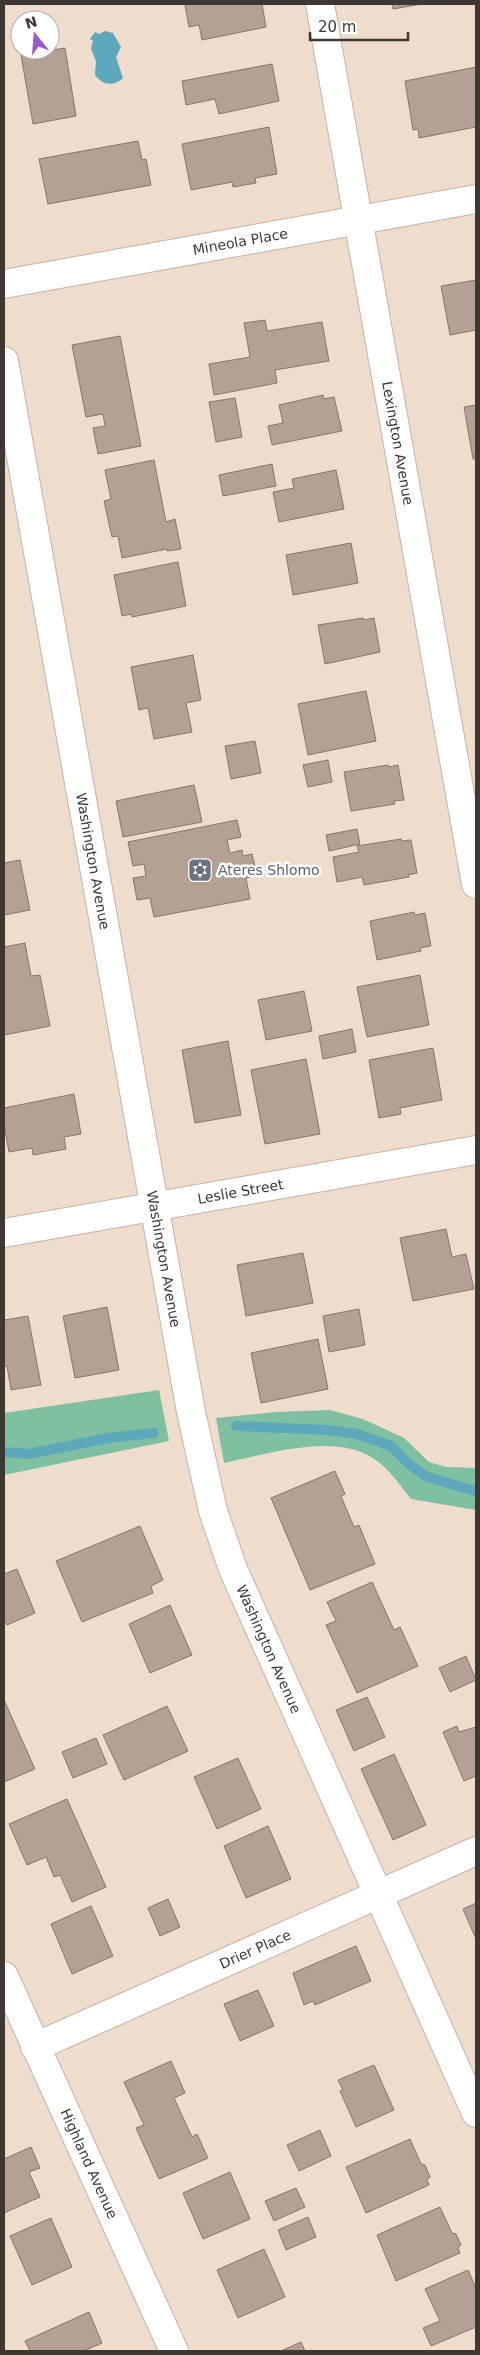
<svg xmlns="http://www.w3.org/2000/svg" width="480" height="2355" font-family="'DejaVu Sans',sans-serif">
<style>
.forest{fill:#7fc0a3}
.water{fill:#5da8bb}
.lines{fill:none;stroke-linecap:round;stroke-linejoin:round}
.stream{stroke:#5da8bb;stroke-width:10}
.building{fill:#b5a096;stroke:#88756b}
.street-casing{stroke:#c4b3a4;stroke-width:30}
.street{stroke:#fff;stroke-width:28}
.labels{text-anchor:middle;stroke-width:5;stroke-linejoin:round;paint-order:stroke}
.street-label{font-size:14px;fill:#3f3832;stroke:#fff}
.worship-label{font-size:14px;fill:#5b616d;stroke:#fff;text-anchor:start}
</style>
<rect width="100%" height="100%" fill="#eeddcd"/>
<path class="forest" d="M 159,1390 L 169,1441 L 4,1475 L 4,1413 Z
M 330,1410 L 363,1419 L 404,1438 L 429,1462 L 446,1467 L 476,1468 L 476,1510 L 411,1499 C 402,1488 392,1473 381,1464 C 342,1429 269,1454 224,1463 L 216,1418 L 276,1412 Z"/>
<path class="water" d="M 105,31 L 113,33 L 121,47 L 116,57 L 123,78 C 114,87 102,85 95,75 L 96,61 L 91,49 L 93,41 L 90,39 L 95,32 L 99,34 Z"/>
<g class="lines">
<path class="stream" d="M 236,1426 L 328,1430 L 357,1434 L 391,1446 L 409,1464 L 427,1477 L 476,1491
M 4,1452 L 29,1454 L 108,1438 L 154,1433"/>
</g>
<path class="building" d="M 191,4 L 262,4 L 266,27 L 202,40 L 199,25 L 189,27 L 185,5 Z
M 392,4 L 422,4 L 393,9 Z
M 65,48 L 76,116 L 33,124 L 21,55 Z
M 272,64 L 279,101 L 219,114 L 215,99 L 186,105 L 182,81 Z
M 476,67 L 476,127 L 419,138 L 418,129 L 413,130 L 405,81 Z
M 269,127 L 277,174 L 255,178 L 256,183 L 233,187 L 232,182 L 191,190 L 182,144 Z
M 138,141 L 142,160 L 146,159 L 151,185 L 48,204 L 39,159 Z
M 476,280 L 476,330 L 450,335 L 441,286 Z
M 265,320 L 267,331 L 322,322 L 329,361 L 275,370 L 277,383 L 214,395 L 209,364 L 250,357 L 244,323 Z
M 120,336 L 141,446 L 98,454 L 93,428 L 105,426 L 103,414 L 86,417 L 72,345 Z
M 323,395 L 324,399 L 334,397 L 342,431 L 272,445 L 268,426 L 283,423 L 279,405 Z
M 235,398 L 242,437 L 216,442 L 209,402 Z
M 476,405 L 476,459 L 473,459 L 464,407 Z
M 154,460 L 166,522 L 175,519 L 181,549 L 167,551 L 167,549 L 122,558 L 118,536 L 112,537 L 104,501 L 111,499 L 105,470 Z
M 272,464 L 276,486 L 223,496 L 219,475 Z
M 336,470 L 344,509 L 279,522 L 273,492 L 294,488 L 292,479 Z
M 351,543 L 358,583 L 293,595 L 286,555 Z
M 178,562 L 186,606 L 132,617 L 131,614 L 122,616 L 114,575 Z
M 363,618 L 363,620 L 374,618 L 380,652 L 325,664 L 318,625 Z
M 193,655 L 201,700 L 186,703 L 192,732 L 154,739 L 148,708 L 139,710 L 131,667 Z
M 366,691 L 376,741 L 308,755 L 298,704 Z
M 255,741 L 261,773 L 231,779 L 225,746 Z
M 328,760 L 332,782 L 308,787 L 303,765 Z
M 388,765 L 389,767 L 398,765 L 404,800 L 394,801 L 395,804 L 351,811 L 344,772 Z
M 194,785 L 202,822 L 123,837 L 116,801 Z
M 237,820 L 241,837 L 227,840 L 230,853 L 242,850 L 243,856 L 252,854 L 257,875 L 246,878 L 250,899 L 154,917 L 150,898 L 137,900 L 133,878 L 146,876 L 144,864 L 133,866 L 128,842 Z
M 357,829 L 360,844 L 329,851 L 326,835 Z
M 401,839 L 402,841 L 411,840 L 417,873 L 408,875 L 409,877 L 364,885 L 362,877 L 337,882 L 333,857 L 359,852 L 357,846 Z
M 20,860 L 30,910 L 4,915 L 4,863 Z
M 414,912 L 415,915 L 425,913 L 431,946 L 420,948 L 421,951 L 377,960 L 370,921 Z
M 25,943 L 31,976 L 40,975 L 50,1026 L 4,1035 L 4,947 Z
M 420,975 L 429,1025 L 367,1037 L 357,987 Z
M 304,991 L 312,1031 L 266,1040 L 258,1000 Z
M 352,1029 L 356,1052 L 323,1059 L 319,1036 Z
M 228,1041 L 241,1115 L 195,1123 L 182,1050 Z
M 433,1048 L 442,1100 L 400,1108 L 401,1114 L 379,1118 L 369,1060 Z
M 306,1059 L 320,1134 L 265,1144 L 251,1070 Z
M 74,1094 L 81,1134 L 64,1137 L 66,1149 L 33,1155 L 32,1148 L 9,1152 L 4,1125 L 4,1108 Z
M 446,1229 L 452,1257 L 466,1254 L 474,1289 L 413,1301 L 400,1238 Z
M 303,1253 L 313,1303 L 246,1316 L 237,1265 Z
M 107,1307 L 119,1370 L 75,1378 L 63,1316 Z
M 359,1309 L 365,1345 L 329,1352 L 323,1316 Z
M 28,1316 L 41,1385 L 11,1390 L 7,1366 L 4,1366 L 4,1320 Z
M 318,1339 L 328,1389 L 261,1403 L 251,1353 Z
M 335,1471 L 345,1494 L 341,1496 L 354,1527 L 359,1525 L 375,1564 L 310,1590 L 271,1498 Z
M 140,1526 L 163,1580 L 151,1586 L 153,1593 L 82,1622 L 56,1561 Z
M 17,1569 L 35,1613 L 7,1625 L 4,1618 L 4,1574 Z
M 372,1582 L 394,1630 L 400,1627 L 418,1666 L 357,1693 L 326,1625 L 336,1621 L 327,1602 Z
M 170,1605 L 192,1655 L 150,1673 L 129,1624 Z
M 466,1656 L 476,1680 L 450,1692 L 439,1668 Z
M 367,1697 L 385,1737 L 354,1751 L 336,1710 Z
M 4,1700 L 35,1769 L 4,1782 Z
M 167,1706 L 188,1751 L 124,1780 L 103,1735 Z
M 457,1726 L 459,1732 L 476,1727 L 476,1776 L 464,1781 L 443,1732 Z
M 96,1738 L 107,1764 L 73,1778 L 62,1752 Z
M 394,1754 L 426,1825 L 393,1840 L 361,1769 Z
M 238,1758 L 261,1809 L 217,1829 L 194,1777 Z
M 67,1799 L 106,1887 L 72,1902 L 60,1875 L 54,1877 L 46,1857 L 27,1865 L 9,1824 Z
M 268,1826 L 291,1879 L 246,1898 L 224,1846 Z
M 168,1899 L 180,1927 L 160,1936 L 148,1908 Z
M 476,1903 L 476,1939 L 463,1909 Z
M 91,1906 L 113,1956 L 72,1974 L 51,1924 Z
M 356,1946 L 371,1981 L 315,2005 L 313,2001 L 304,2005 L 293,1973 Z
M 258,1990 L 274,2026 L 240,2041 L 224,2004 Z
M 171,2061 L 185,2093 L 174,2098 L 192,2137 L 197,2134 L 208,2158 L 159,2179 L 136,2128 L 144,2125 L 124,2082 Z
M 374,2065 L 394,2110 L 356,2127 L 340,2091 L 343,2090 L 338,2080 Z
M 320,2130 L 331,2156 L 299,2171 L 287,2145 Z
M 410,2139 L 421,2164 L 425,2165 L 430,2177 L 427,2180 L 429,2185 L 366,2213 L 346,2167 Z
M 31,2147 L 40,2168 L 29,2172 L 40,2197 L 4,2213 L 4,2159 Z
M 230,2172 L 250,2219 L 203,2239 L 183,2193 Z
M 296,2188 L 305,2207 L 274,2221 L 265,2201 Z
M 440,2207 L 452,2233 L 456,2234 L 461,2245 L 458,2248 L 460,2253 L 396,2281 L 377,2235 Z
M 308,2217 L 316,2237 L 286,2250 L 278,2230 Z
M 51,2218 L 72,2267 L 32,2285 L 10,2236 Z
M 264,2249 L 285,2297 L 238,2318 L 217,2270 Z
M 468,2270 L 476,2288 L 476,2327 L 431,2346 L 423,2328 L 440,2321 L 425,2289 Z
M 89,2312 L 102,2343 L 84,2351 L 30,2351 L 25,2341 Z
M 301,2342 L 305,2351 L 281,2351 Z"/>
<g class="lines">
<g class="street-casing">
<g id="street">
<path id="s1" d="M 320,4 L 476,884"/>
<path id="s2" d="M 4,284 L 476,199"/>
<path id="s3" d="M 4,361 L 191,1412 L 213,1511 L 233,1569 L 476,2113"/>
<path id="s4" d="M 4,1233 L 476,1150"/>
<path id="s5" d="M 4,1976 L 174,2351"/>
<path id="s6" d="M 35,2047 L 476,1851"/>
</g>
</g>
<use href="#street" class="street"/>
</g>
<defs>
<g id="synagogue-square" transform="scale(1.25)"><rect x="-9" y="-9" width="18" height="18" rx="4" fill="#6b7280" stroke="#fff"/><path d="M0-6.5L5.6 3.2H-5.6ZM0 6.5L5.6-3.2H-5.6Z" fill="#fff"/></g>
</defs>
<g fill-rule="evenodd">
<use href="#synagogue-square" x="200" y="870"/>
</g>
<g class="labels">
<g class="street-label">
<text dy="5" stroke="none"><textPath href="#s2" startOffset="240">Mineola Place</textPath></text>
<text dy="5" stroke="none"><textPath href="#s1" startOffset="446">Lexington Avenue</textPath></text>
<text dy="5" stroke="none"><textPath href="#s3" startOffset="508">Washington Avenue</textPath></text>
<text dy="5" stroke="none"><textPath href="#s4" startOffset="240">Leslie Street</textPath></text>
<text dy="5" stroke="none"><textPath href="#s3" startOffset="912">Washington Avenue</textPath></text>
<text dy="5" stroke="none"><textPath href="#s3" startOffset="1318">Washington Avenue</textPath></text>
<text dy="5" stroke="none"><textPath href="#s6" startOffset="241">Drier Place</textPath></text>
<text dy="5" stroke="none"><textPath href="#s5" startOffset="206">Highland Avenue</textPath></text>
</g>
<g class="worship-label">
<text x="218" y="875">Ateres Shlomo</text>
</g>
</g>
<rect width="480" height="2355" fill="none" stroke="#3f3832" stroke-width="10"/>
<g transform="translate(35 35) rotate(343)"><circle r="24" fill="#ffffff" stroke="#b2afad"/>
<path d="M0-4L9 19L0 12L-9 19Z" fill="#9958cd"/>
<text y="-8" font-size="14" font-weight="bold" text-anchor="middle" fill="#3f3832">N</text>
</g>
<path d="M310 32v8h98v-8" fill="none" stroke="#3f3832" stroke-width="2.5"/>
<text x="318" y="32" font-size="15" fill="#3f3832" stroke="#ffffff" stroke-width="4" paint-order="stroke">20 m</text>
</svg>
